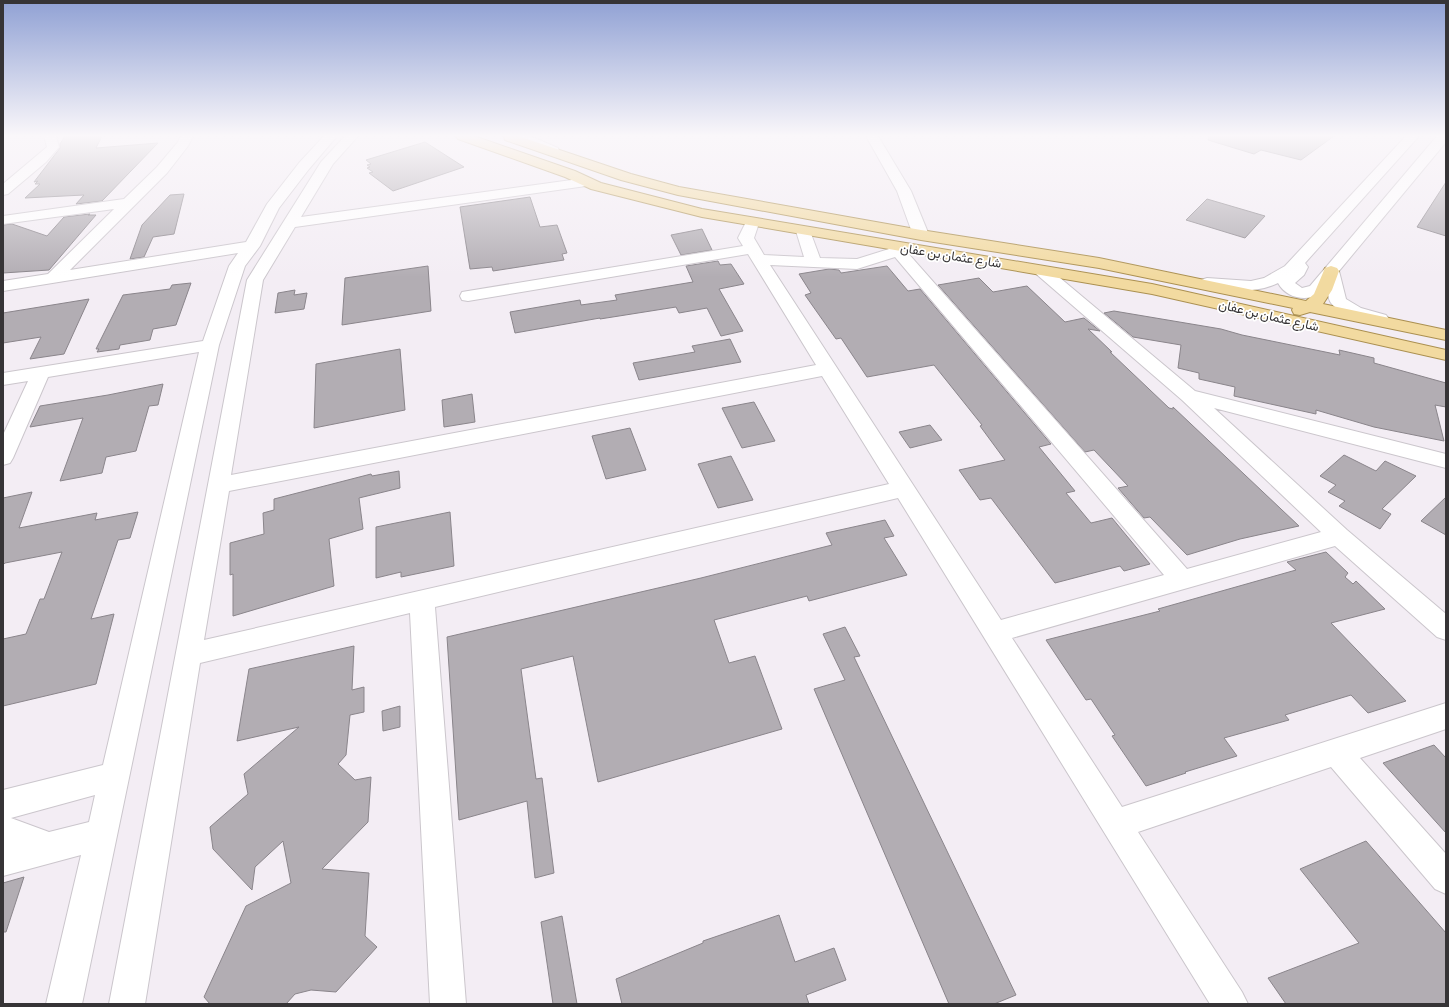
<svg xmlns="http://www.w3.org/2000/svg" width="1449" height="1007" font-family="'Alegreya Sans',Vazirmatn,sans-serif">
<style>
.building{fill:#b2adb3;stroke:#8a858b}
.lines{fill:none;stroke-linecap:round;stroke-linejoin:round}
.minor-casing{stroke:#cbc6cc;stroke-width:2}
.major-casing{stroke:#ab9051;stroke-width:2}
.minor{fill:#fff;fill-rule:evenodd}
.major{fill:#f2daa0;fill-rule:evenodd}
.labels{text-anchor:middle;stroke-width:3.5;stroke-linejoin:round;paint-order:stroke}
.far-street-label{font-size:13px;fill:#363436;stroke:#fff}
</style>
<rect width="100%" height="100%" fill="#f3edf4"/>
<path class="building" d="M 65,136 L 102,136 L 96,148 L 158,143 L 102,201 L 76,204 L 84,195 L 25,198 L 40,184 L 35,184 L 38,181 L 34,182 L 60,148 L 60,144 Z
M 1209,136 L 1334,136 L 1301,160 L 1261,150 L 1254,154 L 1208,140 Z
M 425,142 L 464,167 L 393,191 L 369,173 L 373,172 L 367,168 L 370,167 L 367,165 L 371,164 L 366,160 Z
M 1446,182 L 1446,236 L 1417,227 Z
M 184,194 L 174,234 L 153,237 L 144,257 L 130,259 L 142,225 L 170,195 Z
M 530,197 L 540,227 L 557,225 L 567,253 L 562,254 L 564,260 L 493,271 L 492,267 L 470,269 L 460,207 Z
M 1207,199 L 1265,216 L 1245,238 L 1186,220 Z
M 90,214 L 88,215 L 96,215 L 49,270 L 3,273 L 3,225 L 12,224 L 47,236 L 64,217 Z
M 702,229 L 712,250 L 681,255 L 671,235 Z
M 718,261 L 720,265 L 731,264 L 744,284 L 719,289 L 743,331 L 721,336 L 707,308 L 679,313 L 676,307 L 600,319 L 600,318 L 515,333 L 510,312 L 580,300 L 581,305 L 617,300 L 615,295 L 693,282 L 686,266 Z
M 428,266 L 431,311 L 342,325 L 345,278 Z
M 887,266 L 908,291 L 920,289 L 1051,444 L 1039,447 L 1075,491 L 1066,493 L 1091,523 L 1112,518 L 1150,564 L 1124,571 L 1120,566 L 1055,583 L 991,498 L 980,500 L 959,470 L 1005,460 L 980,426 L 982,425 L 934,365 L 867,377 L 841,338 L 836,339 L 805,295 L 811,293 L 799,274 L 829,269 L 839,270 L 841,273 Z
M 979,278 L 993,292 L 1027,286 L 1065,322 L 1084,318 L 1100,331 L 1088,329 L 1112,352 L 1110,352 L 1169,408 L 1173,409 L 1173,407 L 1299,526 L 1240,539 L 1187,555 L 1150,517 L 1144,518 L 1118,488 L 1128,486 L 1094,450 L 1085,452 L 938,285 Z
M 191,283 L 176,325 L 153,329 L 150,340 L 120,345 L 119,349 L 97,352 L 99,349 L 96,349 L 123,295 L 170,289 L 172,285 Z
M 295,290 L 294,295 L 307,293 L 304,309 L 275,313 L 278,293 Z
M 89,299 L 64,354 L 30,359 L 41,337 L 3,343 L 3,313 Z
M 1114,311 L 1221,329 L 1242,335 L 1340,355 L 1339,350 L 1374,358 L 1374,363 L 1446,383 L 1446,407 L 1435,405 L 1444,441 L 1374,427 L 1316,410 L 1316,414 L 1234,396 L 1235,387 L 1199,379 L 1199,373 L 1178,368 L 1181,345 L 1133,337 L 1104,313 Z
M 730,339 L 741,362 L 639,380 L 633,363 L 695,352 L 692,346 Z
M 400,349 L 405,410 L 314,428 L 316,364 Z
M 163,384 L 158,405 L 149,406 L 136,451 L 106,457 L 102,473 L 60,481 L 83,418 L 30,427 L 40,406 L 108,395 Z
M 472,394 L 475,422 L 444,427 L 442,400 Z
M 754,402 L 775,441 L 742,448 L 722,408 Z
M 930,425 L 942,440 L 910,448 L 899,432 Z
M 630,428 L 646,470 L 606,479 L 592,436 Z
M 1344,455 L 1376,471 L 1385,461 L 1416,476 L 1382,509 L 1391,514 L 1380,529 L 1339,506 L 1345,501 L 1328,492 L 1336,485 L 1320,476 Z
M 731,456 L 753,500 L 718,508 L 698,464 Z
M 399,471 L 400,488 L 359,498 L 363,529 L 329,539 L 334,586 L 233,616 L 233,574 L 230,575 L 230,543 L 264,534 L 263,513 L 274,510 L 274,499 L 371,474 L 372,476 Z
M 32,492 L 19,528 L 97,513 L 95,520 L 138,512 L 130,538 L 118,540 L 91,619 L 114,614 L 96,684 L 3,706 L 3,639 L 26,634 L 40,599 L 44,599 L 62,552 L 5,563 L 3,565 L 3,498 Z
M 1446,497 L 1446,535 L 1421,521 Z
M 450,512 L 454,566 L 401,577 L 401,572 L 376,578 L 376,527 Z
M 885,520 L 894,536 L 884,538 L 907,575 L 809,601 L 807,596 L 714,620 L 729,663 L 755,656 L 782,729 L 598,782 L 573,656 L 521,669 L 536,779 L 542,778 L 554,873 L 535,878 L 527,801 L 459,820 L 447,637 L 701,578 L 832,545 L 826,533 Z
M 1326,552 L 1348,573 L 1345,577 L 1353,584 L 1356,581 L 1385,609 L 1331,623 L 1406,701 L 1368,713 L 1351,695 L 1285,715 L 1289,720 L 1224,738 L 1237,756 L 1185,772 L 1186,773 L 1146,786 L 1112,736 L 1115,735 L 1091,699 L 1086,700 L 1046,640 L 1160,611 L 1158,609 L 1296,570 L 1287,562 Z
M 845,627 L 860,656 L 854,657 L 1016,995 L 994,1004 L 949,1004 L 814,689 L 845,680 L 823,634 Z
M 354,646 L 352,690 L 364,687 L 364,712 L 350,715 L 346,755 L 338,764 L 355,780 L 371,777 L 368,822 L 322,869 L 369,873 L 365,936 L 377,947 L 336,992 L 311,990 L 295,994 L 286,1004 L 210,1004 L 204,997 L 246,906 L 291,883 L 283,841 L 255,867 L 252,890 L 213,849 L 210,827 L 248,794 L 244,774 L 299,727 L 237,741 L 249,669 Z
M 400,706 L 400,727 L 383,731 L 382,711 Z
M 1434,745 L 1446,758 L 1446,833 L 1383,763 Z
M 1366,841 L 1446,933 L 1446,1004 L 1286,1004 L 1268,978 L 1359,943 L 1300,869 Z
M 24,877 L 6,932 L 3,932 L 3,883 Z
M 779,915 L 795,962 L 834,948 L 846,980 L 806,995 L 809,1004 L 622,1004 L 616,979 L 703,943 L 703,941 Z
M 562,916 L 577,1004 L 553,1004 L 541,922 Z"/>
<g class="lines">
<g class="minor-casing">
<path id="minor" d="M 44,136 L 56,136 L 59,147 L 46,162 L 8,194 L 3,195 L 3,184 L 47,147 Z
M 181,136 L 193,136 L 188,146 L 167,173 L 70,270 L 246,242 L 267,204 L 299,163 L 324,136 L 337,136 L 309,169 L 279,208 L 260,246 L 245,266 L 219,345 L 82,1004 L 46,1004 L 81,855 L 3,876 L 3,790 L 103,765 L 199,352 L 48,377 L 13,458 L 10,463 L 3,465 L 3,435 L 28,381 L 3,385 L 3,373 L 203,341 L 229,266 L 238,253 L 3,291 L 3,281 L 48,274 L 114,209 L 3,224 L 3,216 L 124,199 L 157,167 L 178,142 ZM 95,795 L 89,822 L 49,832 L 11,818 Z
M 345,136 L 358,136 L 333,164 L 301,217 L 586,178 L 591,179 L 593,182 L 591,185 L 586,186 L 295,227 L 263,280 L 231,475 L 816,365 L 748,254 L 468,301 L 462,300 L 460,296 L 462,292 L 468,291 L 743,246 L 738,238 L 747,220 L 757,220 L 759,223 L 754,238 L 764,255 L 804,257 L 796,231 L 798,228 L 808,228 L 810,231 L 820,258 L 857,259 L 889,249 L 886,246 L 889,243 L 899,243 L 1187,569 L 1321,532 L 1182,400 L 1035,273 L 1033,270 L 1035,267 L 1047,267 L 1195,391 L 1446,454 L 1446,468 L 1214,408 L 1347,530 L 1446,614 L 1446,640 L 1437,637 L 1335,546 L 1012,638 L 1122,807 L 1446,703 L 1446,729 L 1360,758 L 1446,854 L 1446,894 L 1435,889 L 1331,767 L 1138,832 L 1242,992 L 1248,1004 L 1210,1004 L 898,498 L 435,607 L 466,1004 L 430,1004 L 410,613 L 200,663 L 145,1004 L 109,1004 L 247,280 L 321,162 ZM 895,257 L 1164,575 L 1001,620 L 770,265 L 857,269 ZM 822,376 L 889,484 L 204,640 L 229,491 Z
M 514,136 L 530,136 L 558,148 L 559,151 L 553,155 L 548,154 L 516,139 Z
M 866,136 L 878,136 L 911,191 L 929,235 L 926,238 L 916,238 L 913,235 L 897,191 Z
M 1406,136 L 1419,136 L 1305,263 L 1308,267 L 1304,275 L 1295,283 L 1302,288 L 1310,286 L 1437,136 L 1446,136 L 1446,142 L 1339,271 L 1346,299 L 1361,308 L 1386,315 L 1389,319 L 1386,323 C 1373,326 1339,314 1331,303 C 1328,299 1328,292 1327,288 C 1314,303 1288,301 1278,283 C 1256,294 1225,292 1201,286 L 1199,283 L 1201,280 L 1207,278 L 1251,281 L 1264,278 L 1285,266 Z"/>
</g>
<g class="major-casing">
<path id="major" d="M 456,136 L 474,136 L 575,171 L 601,183 L 702,209 L 1152,284 L 1446,350 L 1446,360 L 1152,294 L 702,217 L 591,189 L 565,177 L 458,139 Z
M 504,136 L 518,136 L 631,174 L 679,187 L 921,230 L 1099,258 L 1306,301 L 1314,294 L 1325,268 L 1331,266 L 1337,268 L 1339,271 L 1332,290 L 1323,304 L 1446,330 L 1446,340 L 1310,312 L 1300,315 L 1294,314 L 1292,310 L 1293,308 L 1099,268 L 921,240 L 678,195 L 621,180 L 505,140 Z"/>
</g>
<use href="#minor" class="minor"/>
<use href="#major" class="major"/>
</g>
<linearGradient id="sky" x2="0" y2="1"><stop stop-color="#90a1d4"/><stop offset="0.49" stop-color="#faf7fa"/><stop offset="1" stop-color="#faf7fa" stop-opacity="0"/></linearGradient>
<rect width="1449" height="277" fill="url(#sky)"/>
<g class="labels">
<g class="far-street-label">
<text transform="translate(951 255) rotate(9)" y="5">شارع عثمان بن عفان</text>
<text transform="translate(1269 315) rotate(13)" y="5">شارع عثمان بن عفان</text>
</g>
</g>
<rect width="1449" height="1007" fill="none" stroke="#363436" stroke-width="8"/>
</svg>
